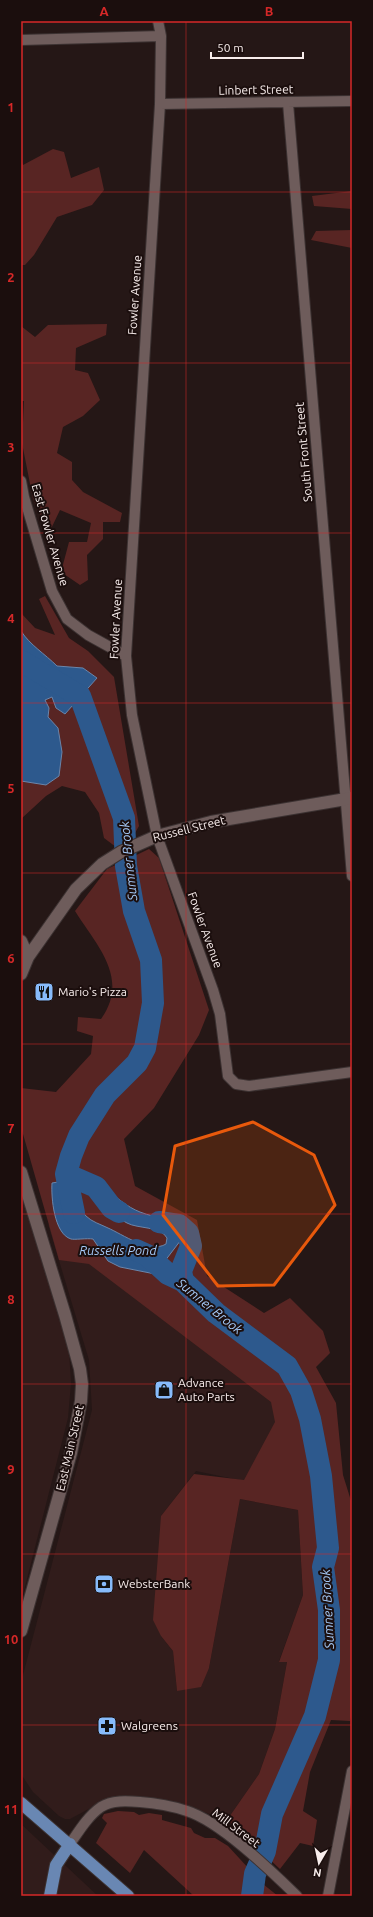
<svg xmlns="http://www.w3.org/2000/svg" width="373" height="1917" font-family="Ubuntu,sans-serif">
<style>
.built{fill:#311c1b}
.green{fill:#582523}
.water{fill:#2d598d;stroke:#6a85aa}
.lines{fill:none;stroke-linecap:round;stroke-linejoin:round}
.river{stroke:#2d598d;stroke-width:22}
.street-casing{stroke:#3c3232;stroke-width:12}
.secondary-casing{stroke:#3c3232;stroke-width:14}
.primary-casing{stroke:#3c3232;stroke-width:14}
.street{stroke:#6e5c5b;stroke-width:10}
.secondary{stroke:#6e5c5b;stroke-width:12}
.primary{stroke:#6987b3;stroke-width:12}
.marked{fill:#e8590c;fill-opacity:0.2;stroke:#e8590c;stroke-width:3;stroke-linejoin:round}
.grid{fill:none;stroke:#d62828;stroke-width:1;stroke-opacity:0.55}
.labels{text-anchor:middle;stroke-width:4;stroke-linejoin:round;paint-order:stroke}
.street-label{font-size:12px;fill:#f8edec;stroke:#1b0e0d}
.poi-label{font-size:12px;fill:#f8edec;stroke:#1b0e0d;text-anchor:start}
.water-label{font-size:13px;font-style:italic;fill:#a5caf9;stroke:#1b0e0d}
.neatline{fill:none;stroke:#d62828;stroke-width:1.5}
.grid-label{font-size:13px;text-anchor:middle;font-weight:bold;fill:#d62828}
</style>
<rect width="100%" height="100%" fill="#251716"/>
<path class="built" d="M 21,1190 L 69,1351 L 71,1383 L 68,1418 L 21,1602 Z
M 48,1224 L 286,1413 L 244,1481 L 196,1471 L 161,1516 L 161,1636 L 173,1651 L 177,1691 L 209,1668 L 240,1499 L 298,1510 L 303,1595 L 279,1661 L 287,1662 L 275,1729 L 259,1774 L 227,1820 L 169,1800 L 109,1798 L 70,1819 L 65,1819 L 59,1816 L 33,1792 L 21,1774 L 21,1683 L 92,1410 L 89,1360 Z
M 21,1824 L 98,1896 L 21,1896 Z"/>
<path class="green" d="M 53,149 L 64,152 L 71,178 L 99,167 L 104,190 L 92,205 L 57,217 L 34,255 L 25,265 L 21,265 L 21,161 L 23,165 Z
M 352,191 L 352,209 L 314,206 L 312,196 Z
M 352,230 L 352,248 L 311,240 L 316,231 Z
M 107,324 L 106,335 L 76,348 L 75,370 L 88,373 L 100,400 L 83,416 L 63,427 L 57,453 L 72,462 L 72,480 L 83,492 L 122,513 L 120,522 L 103,522 L 103,539 L 87,555 L 88,580 L 80,585 L 61,572 L 69,542 L 87,542 L 91,523 L 60,510 L 49,533 L 33,499 L 22,443 L 24,401 L 21,401 L 21,326 L 35,337 L 48,325 Z
M 45,596 L 69,638 L 88,651 L 114,677 L 139,826 L 135,833 L 116,847 L 104,838 L 99,813 L 85,792 L 62,786 L 46,796 L 21,819 L 21,613 L 35,628 L 55,635 L 39,599 Z
M 149,849 L 159,858 L 209,1010 L 199,1035 L 154,1108 L 124,1139 L 135,1186 L 197,1220 L 207,1276 L 264,1313 L 290,1298 L 323,1331 L 330,1353 L 316,1367 L 336,1403 L 343,1475 L 352,1504 L 352,1712 L 350,1721 L 331,1720 L 310,1772 L 303,1811 L 317,1820 L 313,1846 L 300,1843 L 280,1869 L 227,1820 L 259,1774 L 275,1729 L 287,1662 L 279,1662 L 303,1595 L 298,1510 L 240,1499 L 209,1668 L 201,1687 L 177,1691 L 173,1651 L 161,1636 L 153,1620 L 161,1516 L 194,1474 L 244,1480 L 275,1422 L 271,1402 L 89,1264 L 59,1260 L 21,1127 L 21,1088 L 56,1092 L 91,1054 L 93,1036 L 77,1031 L 78,1017 L 101,1019 C 130,978 97,946 75,911 L 107,869 Z
M 118,1811 L 134,1812 L 139,1815 L 149,1813 L 162,1815 L 162,1820 L 191,1828 L 194,1833 L 205,1838 L 215,1838 L 228,1846 L 263,1884 L 278,1896 L 194,1896 L 144,1850 L 130,1873 L 96,1843 L 107,1823 L 102,1818 L 104,1814 Z"/>
<path class="water" d="M 21,631 C 30,645 45,654 57,666 L 83,668 L 97,678 L 65,714 L 56,708 L 52,697 L 45,700 L 49,708 L 48,717 L 58,728 L 62,752 L 59,776 L 46,785 L 21,781 Z
M 64,1181 L 76,1189 C 78,1199 78,1208 86,1216 C 92,1222 100,1224 108,1228 C 122,1234 150,1254 166,1244 L 167,1238 C 161,1226 138,1229 127,1223 C 115,1217 108,1208 99,1198 L 98,1195 L 101,1190 L 106,1189 C 116,1197 127,1207 140,1212 C 157,1219 174,1217 190,1228 L 155,1274 L 120,1267 L 108,1261 L 93,1239 C 87,1238 74,1240 71,1239 C 54,1234 51,1197 52,1183 Z"/>
<g class="lines">
<path class="river" d="M 21,661 L 80,696 L 124,818 L 126,866 L 134,911 L 151,960 L 153,1003 L 145,1048 L 137,1063 L 105,1095 L 79,1136 L 71,1156 L 66,1174 L 74,1213
M 66,1174 L 96,1187 L 112,1208 L 119,1212
M 159,1222 L 179,1225 L 188,1233 L 191,1246 L 181,1271 L 183,1281
M 136,1250 L 147,1255 L 168,1274 L 183,1281 L 216,1313 L 287,1366 L 301,1391 L 310,1419 L 321,1476 L 328,1548 L 323,1567 L 329,1610 L 329,1660 L 315,1716 L 272,1814 L 265,1851 L 255,1874 L 252,1896"/>
<g class="street-casing">
<path id="street" d="M 158,21 L 161,36 L 160,104 L 126,656 L 132,715 L 157,836 L 213,990 L 220,1014 L 228,1076 L 236,1084 L 249,1086 L 352,1072
M 21,40 L 161,36
M 288,103 L 352,876
M 160,104 L 352,101
M 21,481 L 24,497 L 52,591 L 67,619 L 88,635 L 126,656
M 70,1844 C 79,1831 88,1816 101,1807 C 112,1800 127,1801 140,1802 C 155,1803 172,1806 187,1811 C 221,1822 271,1871 297,1896
M 328,1896 L 352,1771"/>
</g>
<g class="secondary-casing">
<path id="secondary" d="M 21,941 L 28,957
M 21,974 L 28,957 L 76,889 L 102,864 L 121,852 L 157,836 L 211,822 L 352,798
M 21,1172 L 65,1315 L 80,1369 L 82,1384 L 81,1401 L 71,1453 L 21,1631"/>
</g>
<g class="primary-casing">
<path id="primary" d="M 21,1803 L 128,1896
M 50,1896 L 56,1865 L 70,1844"/>
</g>
<use href="#street" class="street"/>
<use href="#secondary" class="secondary"/>
<use href="#primary" class="primary"/>
</g>
<path class="marked" d="M 253,1122 L 314,1155 L 335,1205 L 274,1285 L 218,1286 L 163,1215 L 175,1146 Z"/>
<path class="grid" d="M 186,21 L 186,1896M 21,192 L 352,192M 21,363 L 352,363M 21,533 L 352,533M 21,703 L 352,703M 21,873 L 352,873M 21,1044 L 352,1044M 21,1214 L 352,1214M 21,1384 L 352,1384M 21,1554 L 352,1554M 21,1725 L 352,1725"/>
<defs>
<g id="restaurant-square" transform="scale(1)"><rect x="-9" y="-9" width="18" height="18" rx="4" fill="#87bbfb" stroke="#1b0e0d"/><path d="M-5-6h1v4h1v-4h1v4h1v-4h1v5L-1.5 .5V6h-2V.5L-5-1ZM5-6V6H3V1.5H1.5Q1.5-4 5-6Z" fill="#111"/></g>
<g id="shop-square" transform="scale(1)"><rect x="-9" y="-9" width="18" height="18" rx="4" fill="#87bbfb" stroke="#1b0e0d"/><path d="M-5-2.5h2.3a2.7 3.5 0 0 1 5.4 0H5L5.5 6h-11ZM-1.5-2.5h3a1.5 2.3 0 0 0-3 0Z" fill="#111"/></g>
<g id="bank-square" transform="scale(1)"><rect x="-9" y="-9" width="18" height="18" rx="4" fill="#87bbfb" stroke="#1b0e0d"/><path d="M-6-4H6V4H-6ZM0-2.3a2.3 2.3 0 1 0 0 4.6a2.3 2.3 0 1 0 0-4.6Z" fill="#111"/></g>
<g id="pharmacy-square" transform="scale(1)"><rect x="-9" y="-9" width="18" height="18" rx="4" fill="#87bbfb" stroke="#1b0e0d"/><path d="M-2-6h4v4h4v4h-4v4h-4v-4h-4v-4h4Z" fill="#111"/></g>
</defs>
<g fill-rule="evenodd">
<use href="#restaurant-square" x="44" y="992"/>
<use href="#shop-square" x="164" y="1390"/>
<use href="#bank-square" x="104" y="1584"/>
<use href="#pharmacy-square" x="107" y="1726"/>
</g>
<g class="labels">
<g class="street-label">
<text transform="translate(256 90) rotate(-1)" y="4">Linbert Street</text>
<text transform="translate(135 295) rotate(-86)" y="4">Fowler Avenue</text>
<text transform="translate(304 452) rotate(-95)" y="4">South Front Street</text>
<text transform="translate(50 535) rotate(74)" y="4">East Fowler Avenue</text>
<text transform="translate(116 619) rotate(-87)" y="4">Fowler Avenue</text>
<text transform="translate(189 829) rotate(-14)" y="4">Russell Street</text>
<text transform="translate(205 930) rotate(70)" y="4">Fowler Avenue</text>
<text transform="translate(70 1448) rotate(-77)" y="4">East Main Street</text>
<text transform="translate(236 1828) rotate(37)" y="4">Mill Street</text>
</g>
<g class="poi-label">
<text x="58" y="996">Mario's Pizza</text>
<text x="178" y="1387">Advance<tspan x="178" dy="14">Auto Parts</tspan></text>
<text x="118" y="1588">WebsterBank</text>
<text x="121" y="1730">Walgreens</text>
</g>
<g class="water-label">
<text transform="translate(128 861) rotate(-96)" y="5">Sumner Brook</text>
<text x="118" y="1255">Russells Pond</text>
<text transform="translate(210 1306) rotate(39)" y="5">Sumner Brook</text>
<text transform="translate(327 1609) rotate(-93)" y="5">Sumner Brook</text>
</g>
</g>
<rect width="373" height="1917" fill="none" stroke="#1b0e0d" stroke-width="44"/>
<g transform="translate(319 1863) rotate(189)" stroke="#1b0e0d" stroke-width="3" paint-order="stroke">
<path d="M0-3L7 15L0 10L-7 15Z" fill="#f8edec"/>
<text y="-6" font-size="11" font-weight="bold" text-anchor="middle" fill="#f8edec">N</text>
</g>
<path d="M211 52v6h92v-6" fill="none" stroke="#f8edec" stroke-width="2"/>
<text x="217" y="52" font-size="12" fill="#f8edec" stroke="#1b0e0d" stroke-width="3" paint-order="stroke">50 m</text>
<rect x="22" y="22" width="329" height="1873" class="neatline"/>
<g class="grid-label">
<text x="104" y="16">A</text>
<text x="269" y="16">B</text>
<text x="11" y="112">1</text>
<text x="11" y="282">2</text>
<text x="11" y="452">3</text>
<text x="11" y="623">4</text>
<text x="11" y="793">5</text>
<text x="11" y="963">6</text>
<text x="11" y="1133">7</text>
<text x="11" y="1304">8</text>
<text x="11" y="1474">9</text>
<text x="11" y="1644">10</text>
<text x="11" y="1814">11</text>
</g>
</svg>
